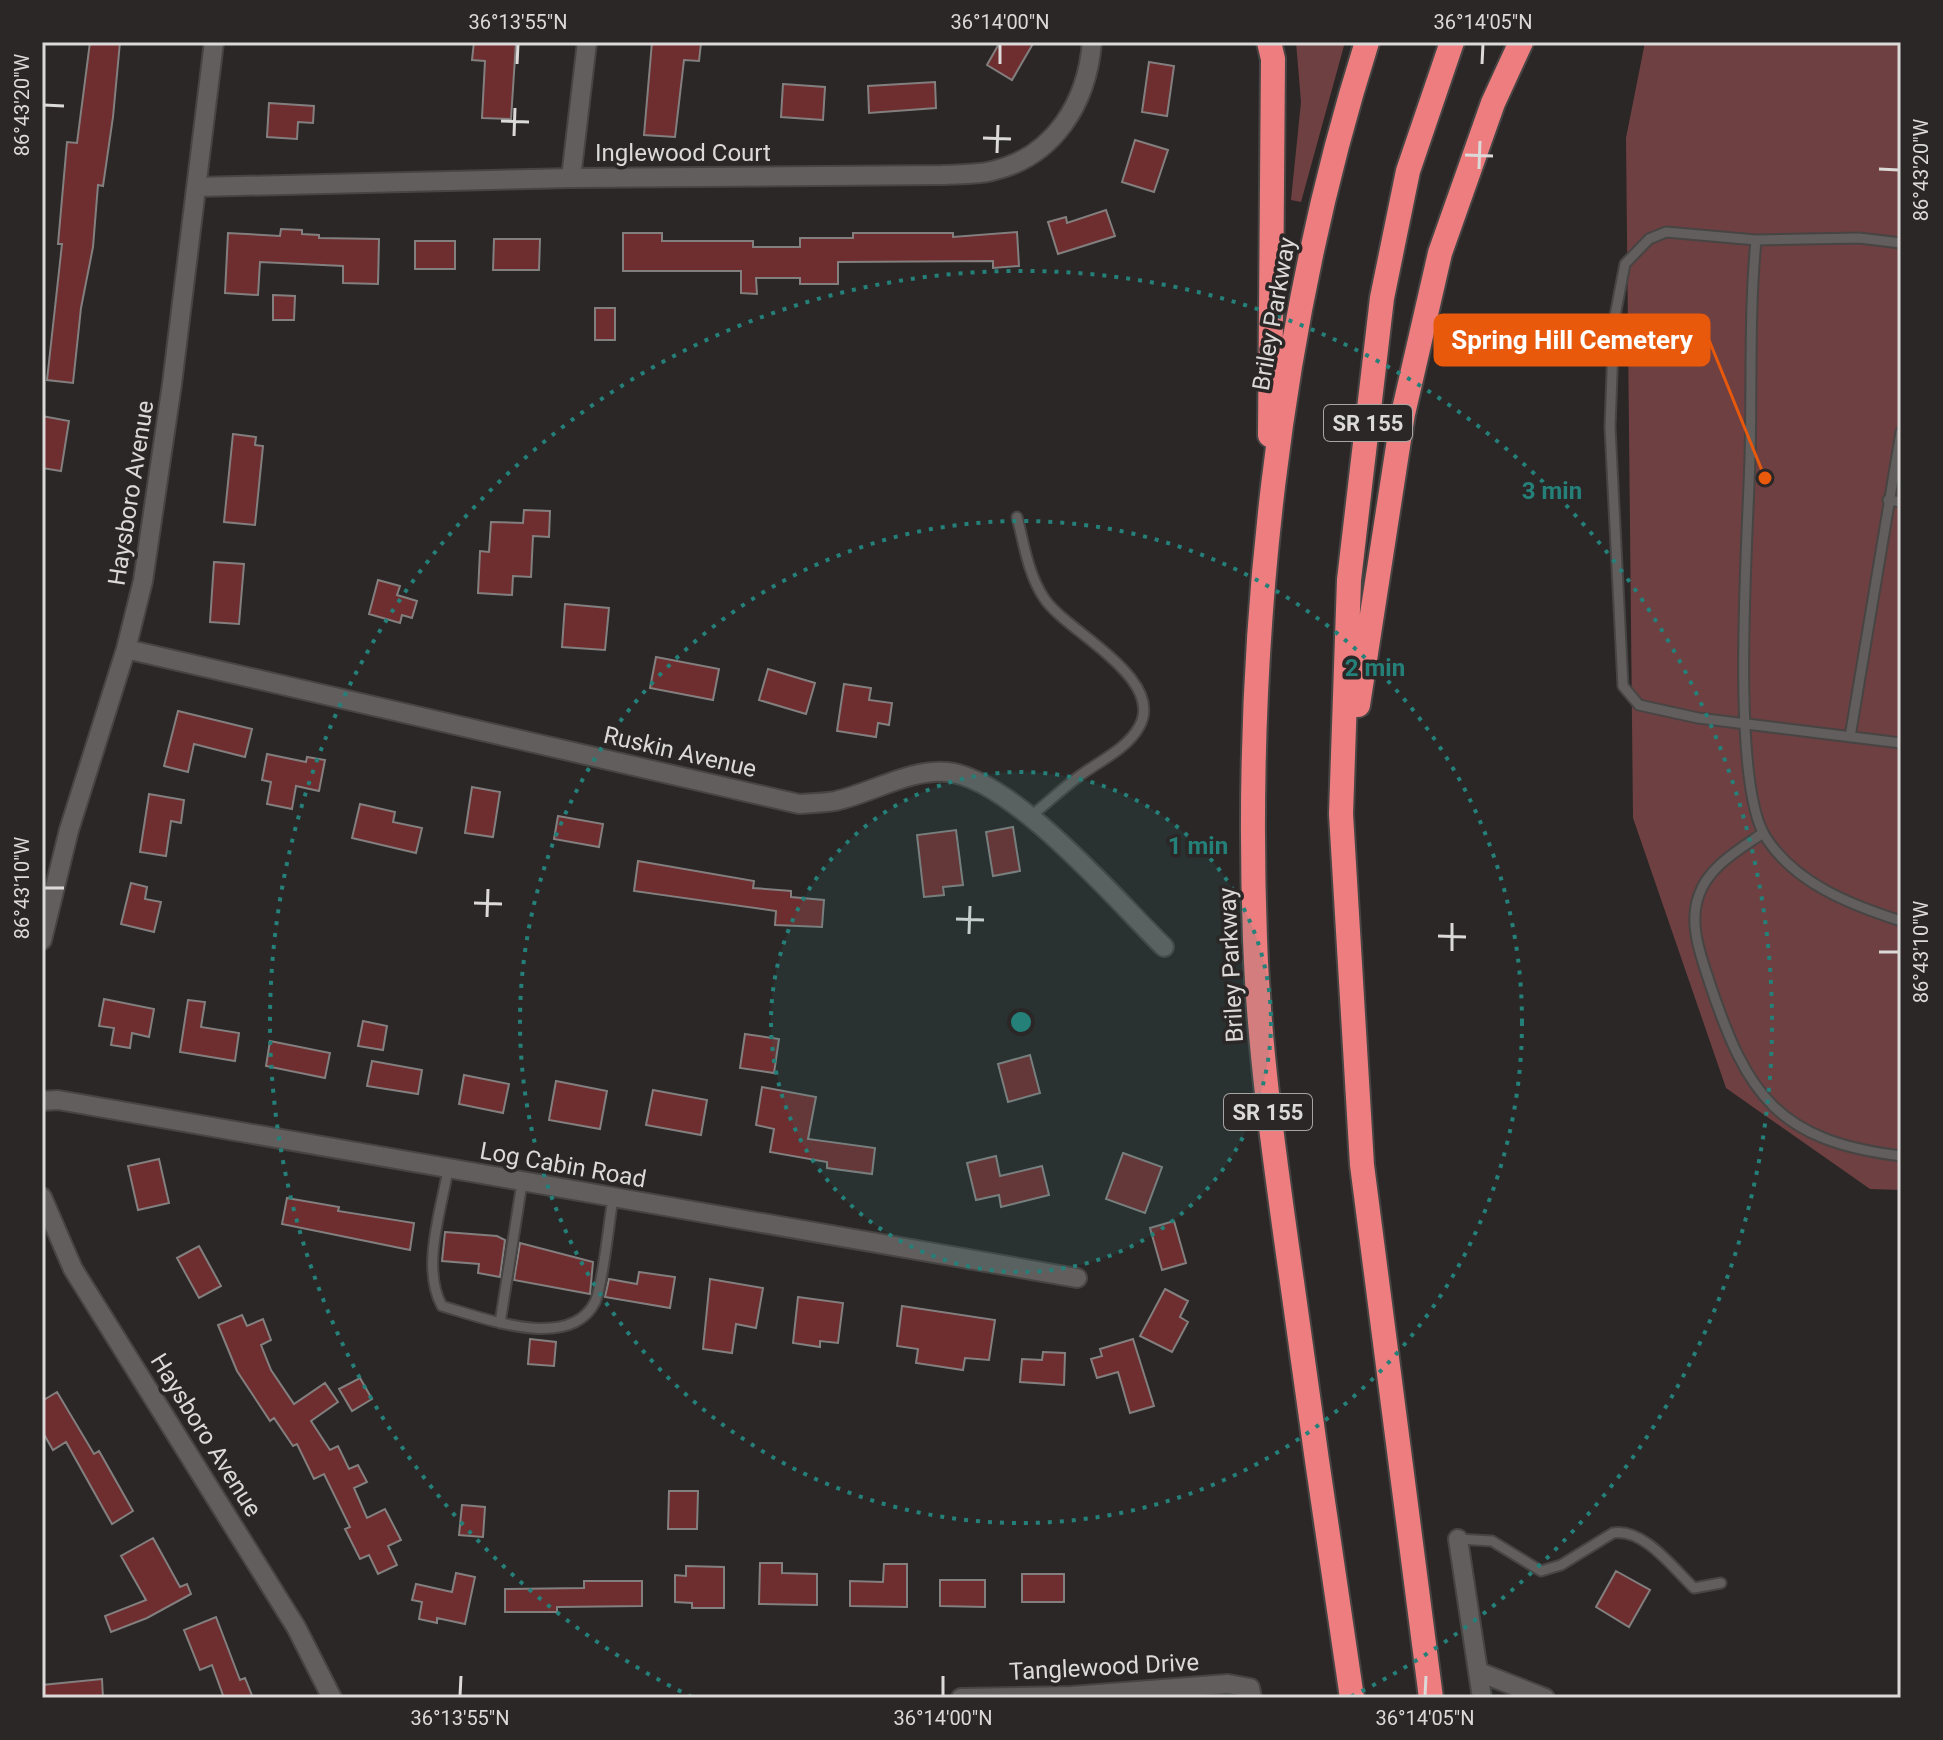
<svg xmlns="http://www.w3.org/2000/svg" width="1943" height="1740" font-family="Roboto,sans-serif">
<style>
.green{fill:#6f4041}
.building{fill:#6e2d2f;stroke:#837f7f;stroke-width:2}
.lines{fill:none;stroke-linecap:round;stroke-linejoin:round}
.service-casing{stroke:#474444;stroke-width:13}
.minor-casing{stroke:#474444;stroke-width:22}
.motorway-casing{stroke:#474444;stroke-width:28}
.service{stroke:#625e5e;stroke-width:9}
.minor{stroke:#625e5e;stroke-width:18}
.motorway{stroke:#ed7d7f;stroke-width:24}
.ticks{fill:none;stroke:#dcd9d9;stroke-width:3}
.ring{fill:none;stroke:#248079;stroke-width:4;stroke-dasharray:4 8}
.labels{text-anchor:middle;stroke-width:7;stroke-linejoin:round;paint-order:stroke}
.shield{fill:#2b2727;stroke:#a7a4a4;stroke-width:2}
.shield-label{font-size:22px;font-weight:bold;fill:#dcd9d9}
.street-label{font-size:24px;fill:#dcd9d9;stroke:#2b2727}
.centre{fill:#248079;stroke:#2b2727;stroke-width:4}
.ring-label{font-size:24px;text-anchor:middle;font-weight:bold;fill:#248079;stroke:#2b2727;stroke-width:7;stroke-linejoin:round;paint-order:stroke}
.leader{fill:none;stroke:#e8590c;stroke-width:3}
.callout-dot{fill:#e8590c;stroke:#2b2727;stroke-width:3}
.callout{fill:#e8590c;stroke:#e8590c;stroke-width:3}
.callout-label{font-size:26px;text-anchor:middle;font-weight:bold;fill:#fff}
.neatline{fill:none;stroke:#dcd9d9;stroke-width:3}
.ticks-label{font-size:20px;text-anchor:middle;fill:#dcd9d9}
</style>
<rect width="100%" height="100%" fill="#2b2727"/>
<path class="green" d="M 1296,42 L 1345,42 L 1301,202 L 1291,200 L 1301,102 Z
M 1645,42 L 1901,42 L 1901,1190 L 1870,1189 L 1726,1088 L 1633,818 L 1626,138 Z"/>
<path class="building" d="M 90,42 L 120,42 L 113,117 L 103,186 L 98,185 L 93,247 L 81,308 L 73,383 L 47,380 L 62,244 L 58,244 L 67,142 L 77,143 Z
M 474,42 L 516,42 L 511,119 L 482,118 L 485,61 L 472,60 Z
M 652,42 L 701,43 L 699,61 L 684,60 L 675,137 L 644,135 Z
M 1000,42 L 1034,42 L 1012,80 L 987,65 Z
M 1149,62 L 1174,66 L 1167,116 L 1142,112 Z
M 935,82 L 936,108 L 869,113 L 868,86 Z
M 783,84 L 825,87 L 823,120 L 781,117 Z
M 269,103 L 314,106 L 313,123 L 298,122 L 297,139 L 267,137 Z
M 1135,140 L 1168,150 L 1154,192 L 1122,182 Z
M 1106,210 L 1115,236 L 1058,254 L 1048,222 L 1066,217 L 1067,223 Z
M 281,229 L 302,230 L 302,234 L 319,235 L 319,238 L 379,239 L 378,284 L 343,283 L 343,266 L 260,262 L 258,295 L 225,293 L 228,233 L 280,236 Z
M 1017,232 L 1019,266 L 993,268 L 993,261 L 838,262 L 838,284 L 800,284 L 800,278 L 756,278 L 757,294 L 741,293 L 741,271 L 623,271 L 623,233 L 662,233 L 662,241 L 753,241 L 753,247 L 800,247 L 800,238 L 853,238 L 853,233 L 953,233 L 953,237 Z
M 494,239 L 540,239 L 539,270 L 493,270 Z
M 415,241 L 455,241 L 455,269 L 415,269 Z
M 273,295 L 295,296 L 294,320 L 273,320 Z
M 595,308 L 615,308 L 615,340 L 595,340 Z
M 42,416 L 69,421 L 61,471 L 42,468 Z
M 233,434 L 256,437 L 255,445 L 263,446 L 255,525 L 224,522 Z
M 524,510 L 550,511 L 549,537 L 533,536 L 531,577 L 513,576 L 512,595 L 478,593 L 480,551 L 489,552 L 491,522 L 523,523 Z
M 214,562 L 244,564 L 239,624 L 210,622 Z
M 378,580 L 400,586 L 397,595 L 417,601 L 412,618 L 402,615 L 400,623 L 369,614 Z
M 565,604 L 609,608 L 605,650 L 562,647 Z
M 656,657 L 719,669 L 713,700 L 650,688 Z
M 768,669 L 815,683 L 806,714 L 759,700 Z
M 844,684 L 871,688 L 869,700 L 892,703 L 889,725 L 878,723 L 876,737 L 837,731 Z
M 178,711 L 252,729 L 245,757 L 194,744 L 188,772 L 164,766 Z
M 267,754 L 306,762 L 307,757 L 325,760 L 319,791 L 296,786 L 292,809 L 267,804 L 271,782 L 262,780 Z
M 472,787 L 500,792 L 493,837 L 465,833 Z
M 149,794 L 184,800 L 181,823 L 171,821 L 166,856 L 140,852 Z
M 360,804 L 395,812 L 393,822 L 422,828 L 416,853 L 352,838 Z
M 558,816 L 603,824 L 599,847 L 554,839 Z
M 1013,827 L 1020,871 L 993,876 L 986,832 Z
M 956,830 L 963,885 L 943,887 L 944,895 L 924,897 L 917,835 Z
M 638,861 L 754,881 L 753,888 L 791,891 L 791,897 L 824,900 L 822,927 L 775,925 L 776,911 L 634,891 Z
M 131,883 L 147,887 L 145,899 L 161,902 L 154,932 L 121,924 Z
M 104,999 L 154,1009 L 149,1037 L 132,1033 L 130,1048 L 111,1045 L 114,1028 L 99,1026 Z
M 188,1000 L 205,1002 L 201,1027 L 239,1033 L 235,1061 L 180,1052 Z
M 363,1021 L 387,1026 L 383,1050 L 358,1046 Z
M 745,1034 L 779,1039 L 774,1073 L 740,1068 Z
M 270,1041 L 330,1053 L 325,1078 L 266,1066 Z
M 1030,1055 L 1040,1093 L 1008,1102 L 998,1064 Z
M 372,1061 L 422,1070 L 418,1094 L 367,1086 Z
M 464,1075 L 509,1084 L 503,1113 L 459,1104 Z
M 556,1081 L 607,1091 L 600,1129 L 549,1120 Z
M 762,1087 L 816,1097 L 808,1139 L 875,1148 L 872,1174 L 827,1168 L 827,1162 L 770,1152 L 774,1129 L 756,1125 Z
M 653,1090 L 707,1100 L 701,1135 L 646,1125 Z
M 1123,1153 L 1162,1167 L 1145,1213 L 1106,1199 Z
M 996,1156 L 1000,1176 L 1042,1166 L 1049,1195 L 1001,1207 L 999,1195 L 976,1200 L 967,1163 Z
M 159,1159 L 169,1203 L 138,1210 L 128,1166 Z
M 287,1198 L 339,1207 L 338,1211 L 414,1223 L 410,1250 L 282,1224 Z
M 1174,1221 L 1186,1263 L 1162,1270 L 1150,1228 Z
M 445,1232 L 497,1236 L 505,1240 L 500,1277 L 478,1273 L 479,1264 L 442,1261 Z
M 520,1243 L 593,1262 L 590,1294 L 514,1280 Z
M 199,1246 L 221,1286 L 199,1298 L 177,1258 Z
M 639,1272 L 675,1277 L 670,1308 L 605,1297 L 609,1279 L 637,1284 Z
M 710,1279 L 763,1288 L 756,1328 L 736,1324 L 732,1353 L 703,1349 Z
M 1165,1289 L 1188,1301 L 1180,1317 L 1188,1322 L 1172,1352 L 1140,1336 Z
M 798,1297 L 843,1303 L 838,1343 L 820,1341 L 820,1347 L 793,1343 Z
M 902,1306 L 995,1320 L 989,1360 L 965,1358 L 963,1370 L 916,1363 L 918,1349 L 897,1346 Z
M 242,1315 L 247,1326 L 263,1319 L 271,1340 L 261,1345 L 271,1370 L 294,1404 L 325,1383 L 338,1402 L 311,1421 L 330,1450 L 338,1446 L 349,1469 L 358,1465 L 367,1482 L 354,1488 L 367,1518 L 385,1509 L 401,1540 L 388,1546 L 397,1565 L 378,1574 L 369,1555 L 360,1559 L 345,1529 L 350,1527 L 324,1474 L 314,1479 L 297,1444 L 293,1446 L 274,1418 L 270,1421 L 237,1371 L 218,1325 Z
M 530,1339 L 556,1342 L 554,1366 L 528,1364 Z
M 1133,1339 L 1154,1406 L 1130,1413 L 1118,1372 L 1097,1378 L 1091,1359 L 1102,1356 L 1100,1349 Z
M 1043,1352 L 1065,1353 L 1064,1385 L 1020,1382 L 1022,1359 L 1042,1360 Z
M 360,1378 L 372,1399 L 352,1411 L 339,1389 Z
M 57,1392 L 94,1454 L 99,1451 L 133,1511 L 112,1524 L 66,1442 L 53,1450 L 42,1431 L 42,1401 Z
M 669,1491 L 698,1491 L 697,1529 L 668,1529 Z
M 462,1505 L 485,1507 L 483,1537 L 459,1535 Z
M 153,1538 L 180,1587 L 187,1584 L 191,1594 L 147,1618 L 111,1632 L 105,1616 L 146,1600 L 121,1556 Z
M 760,1563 L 782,1563 L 782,1573 L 817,1574 L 817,1605 L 759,1604 Z
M 884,1564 L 907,1564 L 907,1607 L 850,1606 L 850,1581 L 883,1582 Z
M 686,1566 L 724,1567 L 724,1608 L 692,1608 L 692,1603 L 675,1602 L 675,1575 L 686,1576 Z
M 1616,1571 L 1650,1590 L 1629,1627 L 1596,1607 Z
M 456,1573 L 475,1577 L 465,1624 L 437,1618 L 437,1623 L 419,1619 L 422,1602 L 412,1600 L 416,1584 L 452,1592 Z
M 1022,1574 L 1064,1574 L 1064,1602 L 1022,1602 Z
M 940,1580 L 985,1580 L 985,1607 L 940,1606 Z
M 584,1581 L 642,1581 L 642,1606 L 557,1607 L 557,1612 L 505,1612 L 505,1589 L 584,1588 Z
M 216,1617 L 240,1680 L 245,1678 L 253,1698 L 224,1698 L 212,1665 L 200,1670 L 184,1630 Z
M 102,1679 L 103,1698 L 42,1698 L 42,1685 Z"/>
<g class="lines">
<g class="service-casing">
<path id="service" d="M 1756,240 C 1749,313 1752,385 1750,458 C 1748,534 1730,779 1765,836 C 1794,883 1851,905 1901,921
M 1901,243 L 1859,238 L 1756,240 L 1666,232 L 1649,239 L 1625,264 L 1614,321 L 1610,427 L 1623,686 L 1639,705 L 1698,718 L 1901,743
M 1888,500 L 1901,502
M 1017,517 C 1024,544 1028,574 1044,598 C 1065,631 1167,678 1139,727 C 1126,750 1099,761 1078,777 C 1062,789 1047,803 1031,816
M 1850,737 L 1901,432
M 1763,833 C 1739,850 1709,866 1699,895 C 1688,924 1701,956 1710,984 C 1747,1095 1778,1141 1901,1156
M 448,1170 C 441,1210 421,1269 442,1306 C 483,1318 570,1352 595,1302 C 603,1285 609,1221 613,1198
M 500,1323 L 522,1183
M 1458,1539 L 1492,1541 L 1541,1571 L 1561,1565 L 1613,1533 C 1644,1528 1673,1568 1694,1588 L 1721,1583"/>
</g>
<g class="minor-casing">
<path id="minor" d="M 571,178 L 587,42
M 197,187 L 571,178 L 942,175 C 958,174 976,175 992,171 C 1054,157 1087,103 1092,42
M 126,649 L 799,804 C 811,803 824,803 835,801 C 872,793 909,769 947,772 C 1012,778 1117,901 1164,947
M 42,940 L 69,830 L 126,649 L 143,581 L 172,384 L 214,42
M 42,1101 L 58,1100 L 1077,1278
M 42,1197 L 73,1269 L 296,1627 L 332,1698
M 1458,1539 L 1482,1698
M 1479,1672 L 1545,1698
M 961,1698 L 1072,1696 L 1228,1684 L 1250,1688 L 1252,1698"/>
</g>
<g class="motorway-casing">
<path id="motorway" d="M 1269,42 L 1273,59 L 1270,435
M 1358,705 L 1403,414 L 1440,253 L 1493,103 L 1521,42
M 1352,1698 C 1331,1559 1311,1421 1292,1282 C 1276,1168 1259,1054 1255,939 C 1244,641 1277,326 1367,42
M 1431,1698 L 1362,1165 L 1341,814 L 1349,580 L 1382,298 L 1408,171 L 1452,42"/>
</g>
<use href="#service" class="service"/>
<use href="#minor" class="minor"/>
<use href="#motorway" class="motorway"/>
</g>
<path class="ticks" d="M 517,64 L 518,44M 1000,64 L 1000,44M 1482,64 L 1483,44M 44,105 L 64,106M 501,121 L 529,122M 514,136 L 515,108M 983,138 L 1011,139M 997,153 L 998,125M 1465,155 L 1493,156M 1479,169 L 1480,141M 1879,169 L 1899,170M 44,888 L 64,888M 474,903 L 502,904M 487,917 L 488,889M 956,919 L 984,920M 969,934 L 970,906M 1438,936 L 1466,937M 1452,951 L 1452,923M 1879,952 L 1899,952M 460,1696 L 461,1676M 943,1696 L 943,1676M 1425,1696 L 1426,1676"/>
<circle cx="1021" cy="1022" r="250" fill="#248079" fill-opacity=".12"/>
<g class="ring">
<circle cx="1021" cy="1022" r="250"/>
<circle cx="1021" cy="1022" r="501"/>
<path d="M692 1697A751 751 0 1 1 1350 1697"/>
</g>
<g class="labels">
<g class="shield">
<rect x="1324" y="405" width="88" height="36" rx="6"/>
<rect x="1224" y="1094" width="88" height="36" rx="6"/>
</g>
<g class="shield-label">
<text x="1368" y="431">SR 155</text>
<text x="1268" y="1120">SR 155</text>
</g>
<g class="street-label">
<text x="683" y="161">Inglewood Court</text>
<text transform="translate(1274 314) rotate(-80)" y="8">Briley Parkway</text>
<text transform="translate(131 493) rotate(-81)" y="8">Haysboro Avenue</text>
<text transform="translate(680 752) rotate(13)" y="8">Ruskin Avenue</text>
<text transform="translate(1231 965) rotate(-93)" y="8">Briley Parkway</text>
<text transform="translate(563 1165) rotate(10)" y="8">Log Cabin Road</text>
<text transform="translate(206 1435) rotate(58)" y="8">Haysboro Avenue</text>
<text transform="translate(1104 1667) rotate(-3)" y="8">Tanglewood Drive</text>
</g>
</g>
<circle cx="1021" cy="1022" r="12" class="centre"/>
<g class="ring-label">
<text x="1552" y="499">3 min</text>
<text x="1375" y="676">2 min</text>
<text x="1198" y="854">1 min</text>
</g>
<path class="leader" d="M1765 478L1709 340"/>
<circle class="callout-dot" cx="1765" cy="478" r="8"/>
<rect class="callout" x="1435" y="315" width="274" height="50" rx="8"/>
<g class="callout-label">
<text x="1572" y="349">Spring Hill Cemetery</text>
</g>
<rect width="1943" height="1740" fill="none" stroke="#2b2727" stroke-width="88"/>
<rect x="44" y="44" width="1855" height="1652" class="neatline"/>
<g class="ticks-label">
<text x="518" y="29">36°13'55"N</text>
<text x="1000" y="29">36°14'00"N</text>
<text x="1483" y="29">36°14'05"N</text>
<text transform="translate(22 105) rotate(-90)" y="7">86°43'20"W</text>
<text transform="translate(1921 170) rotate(-90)" y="7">86°43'20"W</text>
<text transform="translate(22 888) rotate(-90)" y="7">86°43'10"W</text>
<text transform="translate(1921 952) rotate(-90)" y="7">86°43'10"W</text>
<text x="460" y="1725">36°13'55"N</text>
<text x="943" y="1725">36°14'00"N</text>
<text x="1425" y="1725">36°14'05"N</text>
</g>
</svg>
